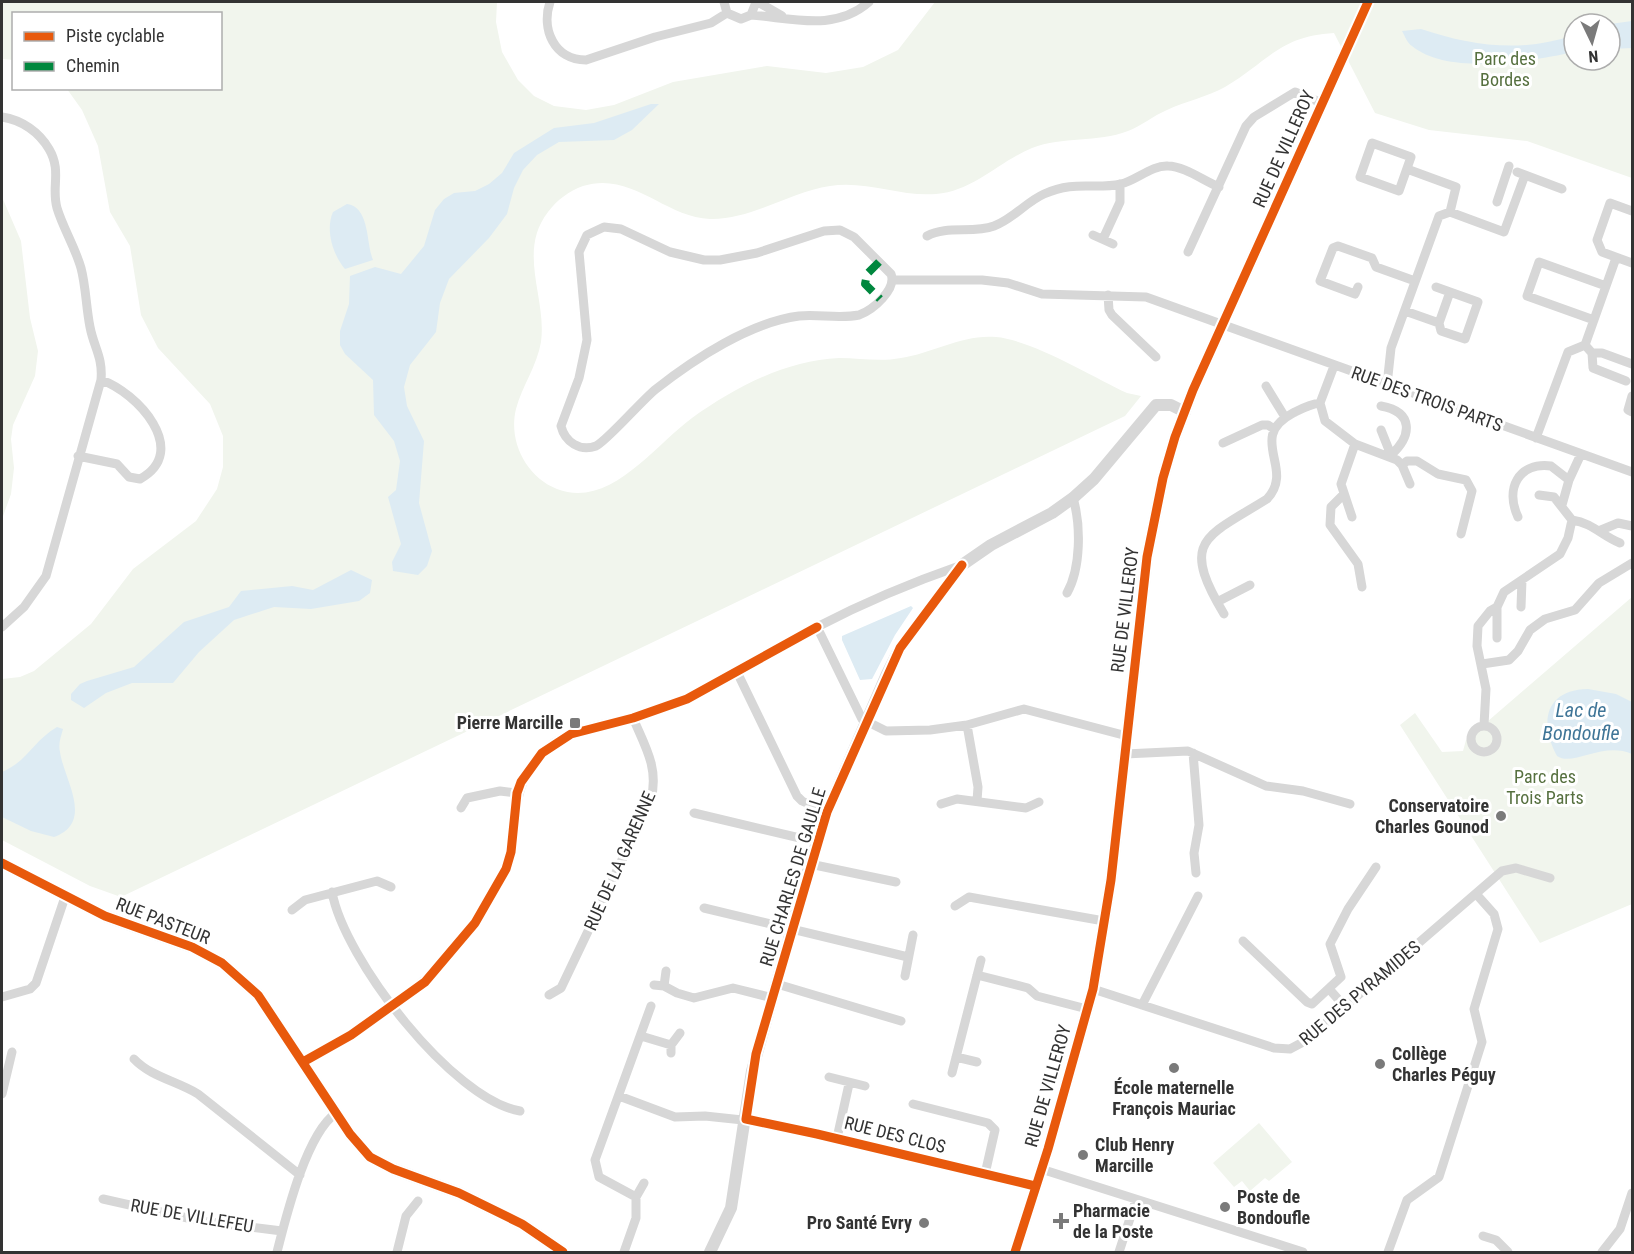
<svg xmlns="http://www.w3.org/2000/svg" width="1634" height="1254" font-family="'Roboto Condensed',sans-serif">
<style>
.green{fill:#f1f5ed;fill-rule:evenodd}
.water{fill:#ddebf3}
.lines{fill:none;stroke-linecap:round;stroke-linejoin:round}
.minor{stroke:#d7d7d7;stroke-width:9}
.tertiary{stroke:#d7d7d7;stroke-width:12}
.quiet{stroke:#00873e;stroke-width:8;stroke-dasharray:15 8;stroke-linecap:butt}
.cycleway-casing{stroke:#fff;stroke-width:13}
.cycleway{stroke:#e8590c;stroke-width:9}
.poi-dot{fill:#7a7a7a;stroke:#fff;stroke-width:2}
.labels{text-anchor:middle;stroke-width:6;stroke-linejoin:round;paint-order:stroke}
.park-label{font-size:18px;fill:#56703f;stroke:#fff}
.street-label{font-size:18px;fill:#333;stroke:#fff}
.poi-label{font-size:18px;font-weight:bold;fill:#333;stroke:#fff;text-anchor:start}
.water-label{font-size:20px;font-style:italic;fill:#3f7597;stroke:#fff}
</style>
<rect width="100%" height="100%" fill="#fff"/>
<path class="green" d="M 2,2 L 497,2 L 496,22 L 502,52 L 518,80 L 534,96 L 554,106 L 586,110 L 614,105 L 673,82 L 767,66 L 826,73 L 863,67 L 898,50 L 935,2 L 1632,2 L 1632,178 L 1527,141 L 1429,130 L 1375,113 L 1334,33 C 1279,36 1268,62 1225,87 C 1207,97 1186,101 1167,110 C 1153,116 1141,126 1128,131 C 1097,143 1063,136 1032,148 C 998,162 974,191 936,194 C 901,197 865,180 830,186 C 790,192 751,220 710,219 C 664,217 632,171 583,186 C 569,191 557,200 548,212 C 517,252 547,298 541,342 C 537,366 522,386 516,409 C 508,441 526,477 557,489 C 609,510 655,445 692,418 C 734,388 786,360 839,358 C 860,358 880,362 901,358 C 933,353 963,334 996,337 C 1032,340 1093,377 1127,393 L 1141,396 L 1125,416 L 121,897 L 90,886 L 2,840 L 2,679 L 20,677 L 34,671 L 91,624 L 133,569 L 196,521 L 217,489 L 223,467 L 223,436 L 210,404 L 158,348 L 141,315 L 130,246 L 110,212 L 98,146 L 82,110 L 67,89 L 220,88 L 220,14 L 14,14 L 13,60 L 2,59 ZM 1574,24 L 1610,24 L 1610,60 L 1574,60 Z
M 2,197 L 21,241 L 30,318 L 38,351 L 35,376 L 13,425 L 11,439 L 14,468 L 11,494 L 2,519 Z
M 1632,597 L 1632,904 L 1540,943 L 1400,725 L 1415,713 L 1442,752 L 1463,751 L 1466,740 Z
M 1259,1123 L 1292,1162 L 1269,1181 L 1265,1178 L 1250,1191 L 1242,1181 L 1234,1187 L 1213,1163 Z"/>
<path class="water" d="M 1632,21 L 1632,48 L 1610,49 L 1610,24 Z
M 1421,29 C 1472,46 1522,53 1574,35 L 1574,52 C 1532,61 1448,76 1412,46 C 1407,43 1405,36 1402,31 Z
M 651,104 L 659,104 L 632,130 L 614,140 L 559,142 L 537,155 L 523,170 L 514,188 L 507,214 L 489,238 L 449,279 L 440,303 L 436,332 L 410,365 L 404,387 L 407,406 L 424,441 L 419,503 L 432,551 L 427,566 L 418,575 L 393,571 L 392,562 L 401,544 L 388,497 L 396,490 L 400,461 L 394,441 L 374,415 L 373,380 L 345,354 L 340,345 L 340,331 L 349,304 L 350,276 L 375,267 L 401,274 L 424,246 L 435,210 L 444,199 L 454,193 L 475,191 L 489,184 L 502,173 L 514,153 L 554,128 L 594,123 Z
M 347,204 C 370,207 366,243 373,260 L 345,269 C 333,255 325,230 333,212 Z
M 351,570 L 372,580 L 370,593 L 359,601 L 311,609 L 274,607 L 234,620 L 199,652 L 173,683 L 132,683 L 106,693 L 84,708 L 71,700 L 71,694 L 80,684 L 87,681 L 134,667 L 184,622 L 229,607 L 241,591 L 292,586 L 313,590 Z
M 911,606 L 913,608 L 895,635 L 872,679 L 860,680 L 842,640 L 842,636 Z
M 1588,689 L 1616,694 L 1632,702 L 1632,754 C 1603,741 1573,767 1557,756 C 1539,722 1545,690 1588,689 Z
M 57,727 L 63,729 C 61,737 58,743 60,752 C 64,780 95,822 54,837 L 31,831 L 2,817 L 2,772 C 28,761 33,741 57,727 Z"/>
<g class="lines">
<path class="minor" d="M 550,2 C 541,29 554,60 586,60 L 655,37 L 711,23 L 727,13
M 724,2 L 727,13 L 741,19 L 751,15 L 756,2
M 758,2 L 782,16
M 751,15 C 792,18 835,32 869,2
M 2,117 C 22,120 39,132 49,149 C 62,171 51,187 57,208 C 63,228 75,247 81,268 C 86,287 86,307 90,327 C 94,348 103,357 101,380 L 46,576 L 24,607 L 2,627
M 1372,143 L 1411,157 L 1399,191 L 1360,177 Z
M 1407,169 L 1456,187 L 1450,212
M 1517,172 L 1562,189
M 1497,202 L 1509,166
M 1632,211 L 1610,203 L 1597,240 L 1602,252 L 1632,263
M 1450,212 L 1504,232 L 1525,175
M 604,227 L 621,229 L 670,252 L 704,260 L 720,260 L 757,253 L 824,231 L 840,230 L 854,237 L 891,274 C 897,289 873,310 859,315 C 839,319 819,314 799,316 C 751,322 694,359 656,389 C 643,399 607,441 596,446 C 580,452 565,442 561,426 L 579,378 L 587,340 L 579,252 L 587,235 Z
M 1093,235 L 1113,244
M 927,236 C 947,225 973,234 994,226 C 1013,219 1026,202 1044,194 C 1076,180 1093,190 1121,184 C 1137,180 1152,165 1168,166 C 1184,166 1204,181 1219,187
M 1103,239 L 1120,202 L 1120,184
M 1188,252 L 1246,126 L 1254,117 L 1295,92 L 1322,103
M 894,280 L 982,280 L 1008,283 L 1042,294 L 1146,297 L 1632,472
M 1358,287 L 1355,294 L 1320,281 L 1333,248 L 1338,246 L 1372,258 L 1376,267 L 1415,281
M 1436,287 L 1478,302 L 1465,339 L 1441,331 L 1439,323 L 1450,292
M 1108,295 L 1109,310 L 1112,315 L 1156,357
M 1405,311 L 1439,323
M 1594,320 L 1527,296 L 1539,262 L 1606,286
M 1585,345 L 1616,258
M 1585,345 L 1592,353 L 1593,368 L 1626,381
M 1592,353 L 1602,353 L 1632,364
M 1334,366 L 1320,403 L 1325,421 L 1355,444 L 1397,460 L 1402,465 L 1410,484
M 1387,385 L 1391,348 L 1439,216 L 1450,212
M 1266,386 L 1285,417
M 1632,396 L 1628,410 L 1632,412
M 1381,430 L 1391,455 C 1412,436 1414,412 1381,406
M 1536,438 L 1568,352 L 1585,345
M 1223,443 L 1262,425 L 1268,425 L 1274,429
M 78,456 L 117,464 L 129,477 L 140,479 C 191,451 137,392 101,380
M 1402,465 L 1407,461 L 1417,461 L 1438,474 L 1466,480 L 1472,491 L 1461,534
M 1343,495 L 1331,507 L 1330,525 L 1358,564 L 1362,587
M 1562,505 L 1569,480 L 1581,454
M 1352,517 L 1341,484 L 1355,444
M 1518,517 C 1505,489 1518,462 1551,466 L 1569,480
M 1572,520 C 1593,523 1602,536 1620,543
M 1601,530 L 1618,523 L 1632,526
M 1067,593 C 1081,568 1081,525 1073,498
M 1217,602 L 1250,585
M 1497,607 L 1497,638
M 1521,607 L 1522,580
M 1224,614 C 1180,540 1204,538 1267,499 C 1296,468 1246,438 1293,413 C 1303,408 1310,404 1320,403
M 817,627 L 862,719 L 886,731 L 930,730 L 967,725 L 1024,709 L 1127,736
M 1482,664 L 1509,660 L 1518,651 L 1530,630 L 1545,619 L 1575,610 L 1599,583 L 1632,563
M 737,672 L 797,796 L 802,801 L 827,812
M 967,725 L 978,787 L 977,801
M 1484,725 L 1486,689 L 1477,646 L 1478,626 L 1490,611 L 1497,607 L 1504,592 L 1560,554 L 1568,538 L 1572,520 L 1554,497 L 1539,495
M1471 739a13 13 0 1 1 26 0a13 13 0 1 1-26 0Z
M 1193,753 L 1199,825 L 1194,853 L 1196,873
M 1125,754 L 1188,751 L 1266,786 L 1303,791 L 1350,804
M 941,804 L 957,799 L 1026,808 L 1039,802
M 461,808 L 467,798 L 500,791 L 517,793
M 694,813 L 817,842
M 810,864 L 896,882
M 332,892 C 344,959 453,1100 520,1111
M 955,906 L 969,897 L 1104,921
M 704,908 L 908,957
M 292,910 L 305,900 L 377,881 L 391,887
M 1243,941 L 1307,1002 L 1312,1004 L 1341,977 L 1330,944 L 1348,909 L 1376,867
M 977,975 L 1028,988 L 1037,996 L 1087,1009
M 905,976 L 913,935
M 777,984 L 901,1021
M 654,985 L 664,986 L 677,993 L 694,998 L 733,988 L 773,998
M 664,986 L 666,971
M 1093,989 L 1274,1048 L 1290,1049 L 1305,1041 L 1502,871 L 1516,868 L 1550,878
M 1330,990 L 1345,1007
M 549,995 L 561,988 L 651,799 C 659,768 645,746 633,718
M 2,997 L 30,989 L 36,983 L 65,897
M 1142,1005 L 1198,896
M 641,1036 L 671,1045
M 671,1053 L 671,1045 L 680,1033
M 956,1057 L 977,1062
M 134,1059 C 151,1077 177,1081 198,1094 L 300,1175
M 303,1062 C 379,1018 443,980 488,901 C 494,890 503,878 507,865 C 520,824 508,791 540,755 C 567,725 611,725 648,713 C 708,693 761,657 817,627 C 863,603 913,582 962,565
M 952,1073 L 981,960
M 829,1077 L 865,1086
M 2,1094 L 12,1052
M 619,1096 L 675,1117 L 705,1116 L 771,1123 L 1035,1186
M 913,1104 L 988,1123 L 995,1130 L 985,1174
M 837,1138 L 849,1084
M 1041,1169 L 1303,1252
M 636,1197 L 599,1177 L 595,1160 L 651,1006
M 103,1199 L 201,1221 L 282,1231
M 1483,1236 L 1496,1240 L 1508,1252
M 277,1252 C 286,1217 306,1134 336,1113
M 397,1252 L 406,1216 L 418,1201
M 624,1252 L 636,1218 L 636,1197 L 644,1183
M 1119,1252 L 1136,1200
M 1388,1252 L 1407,1200 L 1439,1177 L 1482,1042 L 1474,1009 L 1498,929 L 1494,914 L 1477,895
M 1602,1252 L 1620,1229 L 1632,1193"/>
<path class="tertiary" d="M 2,863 L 105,916 L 192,947 L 222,963 L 258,995 L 350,1134 L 370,1157 L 393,1169 L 459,1193 L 522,1224 L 563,1252
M 710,1252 L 731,1208 L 752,1071 L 810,864 L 827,812 L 887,674 L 900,648 L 962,565 L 991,545 L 1052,513 L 1073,498 L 1094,479 L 1156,405 L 1171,405 L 1185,412
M 1015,1252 L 1048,1149 L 1093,989 L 1111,880 L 1147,557 L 1163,478 L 1175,437 L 1193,390 L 1368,2"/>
<path class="quiet" d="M 879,262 L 867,274 L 865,284 L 880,299"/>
<g class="cycleway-casing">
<path id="cycleway" d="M 962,565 L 900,648 L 827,812 L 756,1054 L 746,1119 L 817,1134 L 1035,1186
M 2,863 L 105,916 L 192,947 L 222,963 L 258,995 L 350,1134 L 370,1157 L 393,1169 L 459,1193 L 522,1224 L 563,1252
M 303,1062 L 351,1035 L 425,982 L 475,923 L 506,869 L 511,852 L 517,793 L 521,782 L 542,753 L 571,734 L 633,718 L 687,699 L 817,627
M 1015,1252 L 1048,1149 L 1093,989 L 1111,880 L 1147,557 L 1163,478 L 1175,437 L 1193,390 L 1368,2"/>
</g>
<use href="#cycleway" class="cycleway"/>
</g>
<g class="poi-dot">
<rect x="569" y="717" width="12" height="12" rx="3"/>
<circle cx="1501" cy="816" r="6"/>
<circle cx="1380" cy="1064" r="6"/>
<circle cx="1174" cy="1068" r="6"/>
<circle cx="1083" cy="1155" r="6"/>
<circle cx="1225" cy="1207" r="6"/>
<path d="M1058 1212h6v6h6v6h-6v6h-6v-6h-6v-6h6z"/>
<circle cx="924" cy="1223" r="6"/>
</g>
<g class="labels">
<g class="park-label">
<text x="1505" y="65">Parc des<tspan x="1505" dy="21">Bordes</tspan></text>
<text x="1545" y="783">Parc des<tspan x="1545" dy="21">Trois Parts</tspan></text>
</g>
<g class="street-label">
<text transform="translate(1284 149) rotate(-66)" y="6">RUE DE VILLEROY</text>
<text transform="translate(1427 399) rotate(20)" y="6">RUE DES TROIS PARTS</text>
<text transform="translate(1125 610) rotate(-83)" y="6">RUE DE VILLEROY</text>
<text transform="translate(620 861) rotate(-66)" y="6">RUE DE LA GARENNE</text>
<text transform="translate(793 877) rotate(-73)" y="6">RUE CHARLES DE GAULLE</text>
<text transform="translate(163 921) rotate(21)" y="6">RUE PASTEUR</text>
<text transform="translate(1360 993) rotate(-40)" y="6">RUE DES PYRAMIDES</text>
<text transform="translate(1048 1086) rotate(-74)" y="6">RUE DE VILLEROY</text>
<text transform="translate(895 1135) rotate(14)" y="6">RUE DES CLOS</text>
<text transform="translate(192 1216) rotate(10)" y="6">RUE DE VILLEFEU</text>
</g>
<g class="poi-label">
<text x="563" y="729" text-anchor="end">Pierre Marcille</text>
<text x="1489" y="812" text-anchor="end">Conservatoire<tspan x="1489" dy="21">Charles Gounod</tspan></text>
<text x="1392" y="1060">Collège<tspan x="1392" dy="21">Charles Péguy</tspan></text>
<text x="1174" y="1094" text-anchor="middle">École maternelle<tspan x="1174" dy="21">François Mauriac</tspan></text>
<text x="1095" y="1151">Club Henry<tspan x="1095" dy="21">Marcille</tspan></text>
<text x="1237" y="1203">Poste de<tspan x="1237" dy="21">Bondoufle</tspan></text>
<text x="1073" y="1217">Pharmacie<tspan x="1073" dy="21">de la Poste</tspan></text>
<text x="912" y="1229" text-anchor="end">Pro Santé Evry</text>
</g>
<g class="water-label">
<text x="1581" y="717">Lac de<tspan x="1581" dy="23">Bondoufle</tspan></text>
</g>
</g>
<rect width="1634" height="1254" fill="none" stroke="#333333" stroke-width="6"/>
<rect x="12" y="12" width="210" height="78" fill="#ffffff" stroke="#adadad" stroke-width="1.5"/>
<rect x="24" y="32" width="30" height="9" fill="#e8590c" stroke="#adadad" stroke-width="1.5"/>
<text x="66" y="42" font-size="18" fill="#333333">Piste cyclable</text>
<rect x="24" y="62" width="30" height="9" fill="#00873e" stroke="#adadad" stroke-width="1.5"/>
<text x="66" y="72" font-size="18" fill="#333333">Chemin</text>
<g transform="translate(1592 42) rotate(175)"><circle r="28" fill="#ffffff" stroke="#adadad" stroke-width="1.5"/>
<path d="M0-4.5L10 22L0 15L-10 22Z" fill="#7a7a7a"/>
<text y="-9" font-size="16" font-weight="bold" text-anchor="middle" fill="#333333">N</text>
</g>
</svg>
